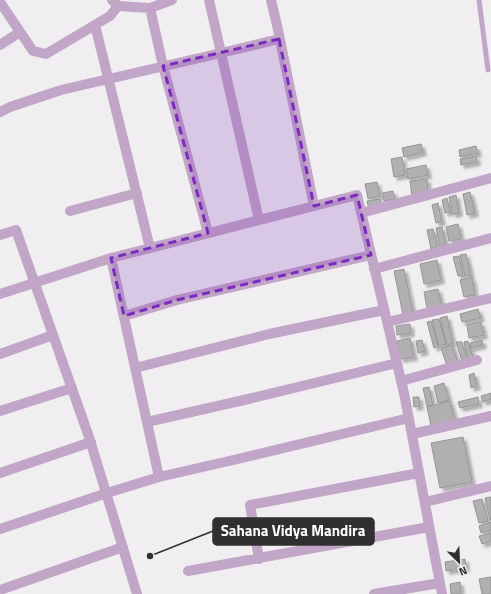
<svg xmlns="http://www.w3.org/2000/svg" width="491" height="594" font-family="'Titillium Web',sans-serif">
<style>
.building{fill:#b1afb2;stroke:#979598;filter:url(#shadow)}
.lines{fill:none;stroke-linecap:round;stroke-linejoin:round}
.service{stroke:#c2a6c7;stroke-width:5}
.minor{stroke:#c2a6c7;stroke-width:10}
.marked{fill:#7b2cbf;fill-opacity:0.2;stroke:#7b2cbf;stroke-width:3;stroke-dasharray:8 5;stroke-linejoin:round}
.leader{fill:none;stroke:#313031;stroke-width:1.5}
.callout-dot{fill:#313031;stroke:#f0eef1;stroke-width:1.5}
.callout{fill:#313031;stroke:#313031;stroke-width:1.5}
.callout-label{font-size:15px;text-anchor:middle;font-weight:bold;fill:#fff}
</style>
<defs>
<filter id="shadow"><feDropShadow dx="3.5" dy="3.5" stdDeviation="1" flood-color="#0004"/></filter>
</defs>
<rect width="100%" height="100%" fill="#f0eef1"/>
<path class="building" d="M 421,144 L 423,152 L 404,157 L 402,148 Z
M 476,146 L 478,153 L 460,157 L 459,150 Z
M 476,156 L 477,162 L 461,165 L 460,159 Z
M 402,157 L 405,175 L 394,177 L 391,159 Z
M 426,165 L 428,175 L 408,179 L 406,169 Z
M 427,179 L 428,193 L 412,197 L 410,181 Z
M 377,182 L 380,196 L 368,199 L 365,184 Z
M 393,191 L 395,199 L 384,201 L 382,193 Z
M 470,192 L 475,213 L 467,215 L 463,194 Z
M 456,195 L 459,213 L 452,214 L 449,197 Z
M 447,198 L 450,212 L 445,213 L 442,200 Z
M 380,199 L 381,206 L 369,209 L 367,201 Z
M 438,203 L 442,222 L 436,223 L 432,205 Z
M 458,224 L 461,239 L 449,241 L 446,227 Z
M 442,227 L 446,245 L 440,247 L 436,228 Z
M 433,229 L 438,247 L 431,249 L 427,230 Z
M 466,254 L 471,275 L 465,276 L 460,255 Z
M 459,256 L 463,275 L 458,276 L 453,257 Z
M 437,260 L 441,280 L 424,284 L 420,264 Z
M 404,269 L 413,313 L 403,315 L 394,271 Z
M 472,277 L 475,295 L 464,297 L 460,280 Z
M 438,289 L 442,306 L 427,309 L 424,292 Z
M 478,309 L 481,318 L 462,322 L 460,314 Z
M 447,316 L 453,343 L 447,345 L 440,318 Z
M 439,319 L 446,344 L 439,346 L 432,320 Z
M 431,321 L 438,346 L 434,348 L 427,322 Z
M 481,322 L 484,335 L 469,338 L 467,325 Z
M 410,324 L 411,333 L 397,335 L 396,326 Z
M 410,338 L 414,357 L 400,359 L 397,341 Z
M 422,340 L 425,351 L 418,353 L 416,341 Z
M 482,340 L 483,345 L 471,348 L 470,343 Z
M 468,341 L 473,357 L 468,358 L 464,342 Z
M 456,342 L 462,342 L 467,359 L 462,361 Z
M 452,345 L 458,363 L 447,366 L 441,348 Z
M 474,373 L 477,386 L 471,388 L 469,375 Z
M 444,383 L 449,400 L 438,403 L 434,386 Z
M 429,387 L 433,405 L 427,407 L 423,388 Z
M 491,393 L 491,399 L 483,402 L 481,396 Z
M 413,397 L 419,397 L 420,406 L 414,407 Z
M 478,397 L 479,404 L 460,408 L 458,402 Z
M 450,401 L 455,420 L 431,426 L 427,407 Z
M 463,437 L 472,482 L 440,488 L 431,443 Z
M 491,497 L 491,520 L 490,520 L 485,498 Z
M 482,499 L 488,521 L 479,523 L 473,501 Z
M 491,522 L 491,530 L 481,533 L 479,526 Z
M 491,533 L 491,541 L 482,544 L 479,536 Z
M 465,559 L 466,568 L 446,571 L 445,562 Z
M 491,577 L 491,594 L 482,594 L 479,579 Z
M 460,582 L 461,594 L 451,594 L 450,584 Z"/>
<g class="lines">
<path class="service" d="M 479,0 L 488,70"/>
<path class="minor" d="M 112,0 L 118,6 L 150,8 L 172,0
M 209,0 L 259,220
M 271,0 L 277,25 L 314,206
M 0,2 L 33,51 L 46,54 L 110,16 L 118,6
M 150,8 L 163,66 L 208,233
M 95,25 L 150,248
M 0,45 L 20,32
M 0,112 L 10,107 L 61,90 L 221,53 L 279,39
M 70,211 L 137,193
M 361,213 L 491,178
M 0,235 L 16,230 L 89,437 L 137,594
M 111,258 L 159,477
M 374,269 L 491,238
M 0,294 L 111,258 L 357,195 L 404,393 L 442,594
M 124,316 L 177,300 L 371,255
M 387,322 L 491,298
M 0,354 L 53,335
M 135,368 L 269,334 L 384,310
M 401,381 L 477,360
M 0,411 L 72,388
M 147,422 L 244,400 L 397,363
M 412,434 L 491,416
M 0,473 L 91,442
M 425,502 L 491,486
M 0,529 L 107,493 L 159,477 L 229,461 L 409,418
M 259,559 L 250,505 L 419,473
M 188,571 L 429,527
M 0,590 L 123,547
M 374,594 L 440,583"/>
</g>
<path class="marked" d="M 279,39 L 314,206 L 357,195 L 371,255 L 177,300 L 124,316 L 111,258 L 208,233 L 163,66 Z"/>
<path class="leader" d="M150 556L213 531"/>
<circle class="callout-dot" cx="150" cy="556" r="4"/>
<rect class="callout" x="213" y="518" width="161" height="27" rx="4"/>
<g class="callout-label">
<text x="293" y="536">Sahana Vidya Mandira</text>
</g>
<g transform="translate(459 562) rotate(156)" stroke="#f0eef1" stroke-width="3" paint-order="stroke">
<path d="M0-3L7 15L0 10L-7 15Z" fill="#313031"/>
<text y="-6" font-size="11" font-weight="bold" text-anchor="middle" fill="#313031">N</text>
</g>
</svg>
